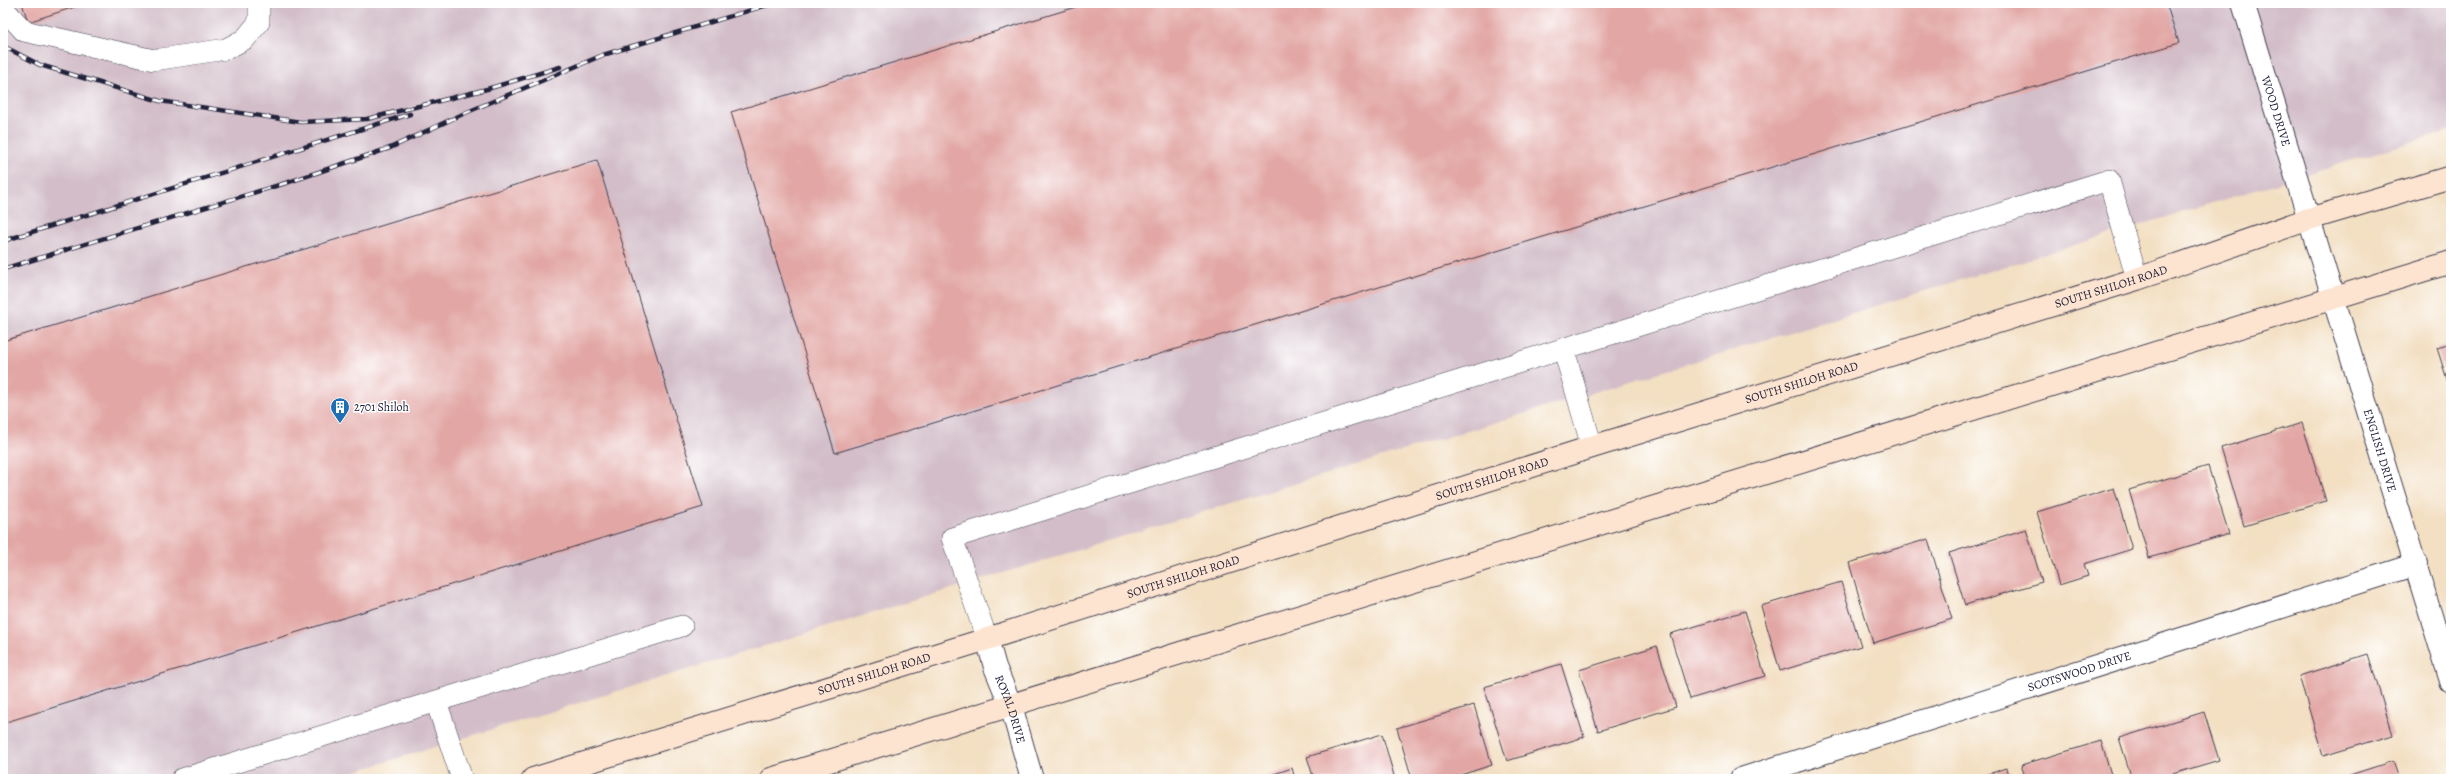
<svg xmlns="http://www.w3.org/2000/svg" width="2454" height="782" font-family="Alegreya,serif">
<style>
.industrial{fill:#d2bdc8}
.building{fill:#e2a7a5}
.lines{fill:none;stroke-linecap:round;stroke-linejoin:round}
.service-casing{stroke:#413e4f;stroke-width:22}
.minor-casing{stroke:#413e4f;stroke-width:24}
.tertiary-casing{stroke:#413e4f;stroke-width:24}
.secondary-casing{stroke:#413e4f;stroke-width:24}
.service{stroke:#fff;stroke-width:21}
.minor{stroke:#fff;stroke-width:22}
.tertiary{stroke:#fff;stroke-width:22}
.secondary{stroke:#fde4d1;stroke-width:22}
.rail-casing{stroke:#22223b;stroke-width:4.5}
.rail{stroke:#fff;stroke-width:3;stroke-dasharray:9;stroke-linecap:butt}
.labels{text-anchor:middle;stroke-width:3;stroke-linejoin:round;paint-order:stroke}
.street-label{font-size:12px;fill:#22223b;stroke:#fff}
.poi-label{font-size:12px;fill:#22223b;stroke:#fff;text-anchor:start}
</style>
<rect width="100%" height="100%" fill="#fff"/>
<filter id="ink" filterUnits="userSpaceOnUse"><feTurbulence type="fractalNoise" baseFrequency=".025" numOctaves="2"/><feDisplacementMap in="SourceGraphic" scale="8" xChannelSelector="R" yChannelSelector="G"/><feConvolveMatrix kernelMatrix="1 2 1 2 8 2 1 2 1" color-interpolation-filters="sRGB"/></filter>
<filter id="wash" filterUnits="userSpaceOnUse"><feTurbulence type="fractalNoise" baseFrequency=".012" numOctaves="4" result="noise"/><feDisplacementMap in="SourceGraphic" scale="16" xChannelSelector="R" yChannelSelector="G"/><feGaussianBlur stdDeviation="0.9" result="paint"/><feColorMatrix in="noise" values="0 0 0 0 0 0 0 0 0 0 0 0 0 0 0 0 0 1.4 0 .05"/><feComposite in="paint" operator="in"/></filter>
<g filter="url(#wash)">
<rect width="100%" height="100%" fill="#f3dfc2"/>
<path class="industrial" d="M 3,3 L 2451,3 L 2451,130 L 330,779 L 3,779 Z"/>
<g id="blocks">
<path class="building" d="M 22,3 L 87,3 L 28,22 Z
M 1089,3 L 2166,3 L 2179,43 L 835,453 L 731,112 Z
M 597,160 L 703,507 L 3,723 L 3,341 Z
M 2451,344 L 2451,392 L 2437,348 Z
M 2302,423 L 2326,501 L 2244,526 L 2221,448 Z
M 2208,466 L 2229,534 L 2149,558 L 2129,490 Z
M 2114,488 L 2132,549 L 2084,564 L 2088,576 L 2059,585 L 2037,512 Z
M 2026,529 L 2042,582 L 1965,605 L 1949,553 Z
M 1928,539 L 1952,619 L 1873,643 L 1849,563 Z
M 1841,582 L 1861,646 L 1780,671 L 1761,606 Z
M 1745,611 L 1765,676 L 1690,699 L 1670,634 Z
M 1657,646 L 1676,707 L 1598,731 L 1579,670 Z
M 2368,654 L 2393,735 L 2323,756 L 2299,676 Z
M 1561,664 L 1584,737 L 1507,761 L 1484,687 Z
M 1474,705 L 1492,765 L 1448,779 L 1412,779 L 1397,728 Z
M 2204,712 L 2219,760 L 2156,779 L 2132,779 L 2119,738 Z
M 1382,734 L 1395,779 L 1314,779 L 1307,757 Z
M 2101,741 L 2112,779 L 2026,779 L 2021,765 Z
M 2393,761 L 2399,779 L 2348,779 L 2347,776 Z
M 1292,768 L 1295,779 L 1259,779 Z
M 2007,768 L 2010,779 L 1972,779 Z"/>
</g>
</g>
<g filter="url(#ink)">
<use href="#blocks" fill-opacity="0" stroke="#413e4f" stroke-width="1"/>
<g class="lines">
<g class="service-casing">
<path id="service" d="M 3,8 L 24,31 L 154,60 L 226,49 L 245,39 L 259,22 L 259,3
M 1564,350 L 1592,447
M 987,639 L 952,538 L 2109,180 L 2137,279
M 436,701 L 462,779
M 182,779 L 682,626"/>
</g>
<g class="minor-casing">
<g id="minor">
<path id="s1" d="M 2309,219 L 2451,681"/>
<path id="s2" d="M 987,639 L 995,667 L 1011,706 L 1032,779"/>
<path id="s3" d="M 1741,779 L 2417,564"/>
</g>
</g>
<g class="tertiary-casing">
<g id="tertiary">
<path id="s4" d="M 2243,3 L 2309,219"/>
</g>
</g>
<g class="secondary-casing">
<g id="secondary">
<path id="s5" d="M 533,779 L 987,639 L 1592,447 L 2137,279 L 2309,219 L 2451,177"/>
<path d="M 771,779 L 2451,262"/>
</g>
</g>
<use href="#service" class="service"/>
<use href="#minor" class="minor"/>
<use href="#tertiary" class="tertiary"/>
<use href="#secondary" class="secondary"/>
<g class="rail-casing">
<path id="rail" d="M 3,46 L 40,65 L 160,101 L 301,122 L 367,119 L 487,89 L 560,67
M 3,241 L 410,114
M 3,269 L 289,182 L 390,148 L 465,113 L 603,55 L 774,3"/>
</g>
<use href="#rail" class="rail"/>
</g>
</g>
<defs>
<g id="building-pin" transform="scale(1)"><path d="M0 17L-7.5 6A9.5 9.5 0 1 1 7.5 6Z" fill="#1f6fb2" stroke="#fff"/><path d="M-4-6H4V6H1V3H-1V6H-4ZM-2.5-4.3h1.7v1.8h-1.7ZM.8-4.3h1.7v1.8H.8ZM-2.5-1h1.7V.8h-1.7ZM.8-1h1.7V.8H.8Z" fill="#fff"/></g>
</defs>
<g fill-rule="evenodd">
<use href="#building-pin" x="340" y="407"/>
</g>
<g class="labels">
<g class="street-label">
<text dy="4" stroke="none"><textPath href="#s4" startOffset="113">WOOD DRIVE</textPath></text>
<text dy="4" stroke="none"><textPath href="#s5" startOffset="1653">SOUTH SHILOH ROAD</textPath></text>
<text dy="4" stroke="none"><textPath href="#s5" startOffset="1329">SOUTH SHILOH ROAD</textPath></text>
<text dy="4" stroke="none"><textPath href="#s1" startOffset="242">ENGLISH DRIVE</textPath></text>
<text dy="4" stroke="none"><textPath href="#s5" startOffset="1005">SOUTH SHILOH ROAD</textPath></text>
<text dy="4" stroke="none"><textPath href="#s5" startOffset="681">SOUTH SHILOH ROAD</textPath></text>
<text dy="4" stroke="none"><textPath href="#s3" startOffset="355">SCOTSWOOD DRIVE</textPath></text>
<text dy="4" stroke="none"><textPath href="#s5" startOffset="357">SOUTH SHILOH ROAD</textPath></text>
<text dy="4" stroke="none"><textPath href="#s2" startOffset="74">ROYAL DRIVE</textPath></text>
</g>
<g class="poi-label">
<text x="354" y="411">2701 Shiloh</text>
</g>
</g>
<rect width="2454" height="782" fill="none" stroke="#fff" stroke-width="16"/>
</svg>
